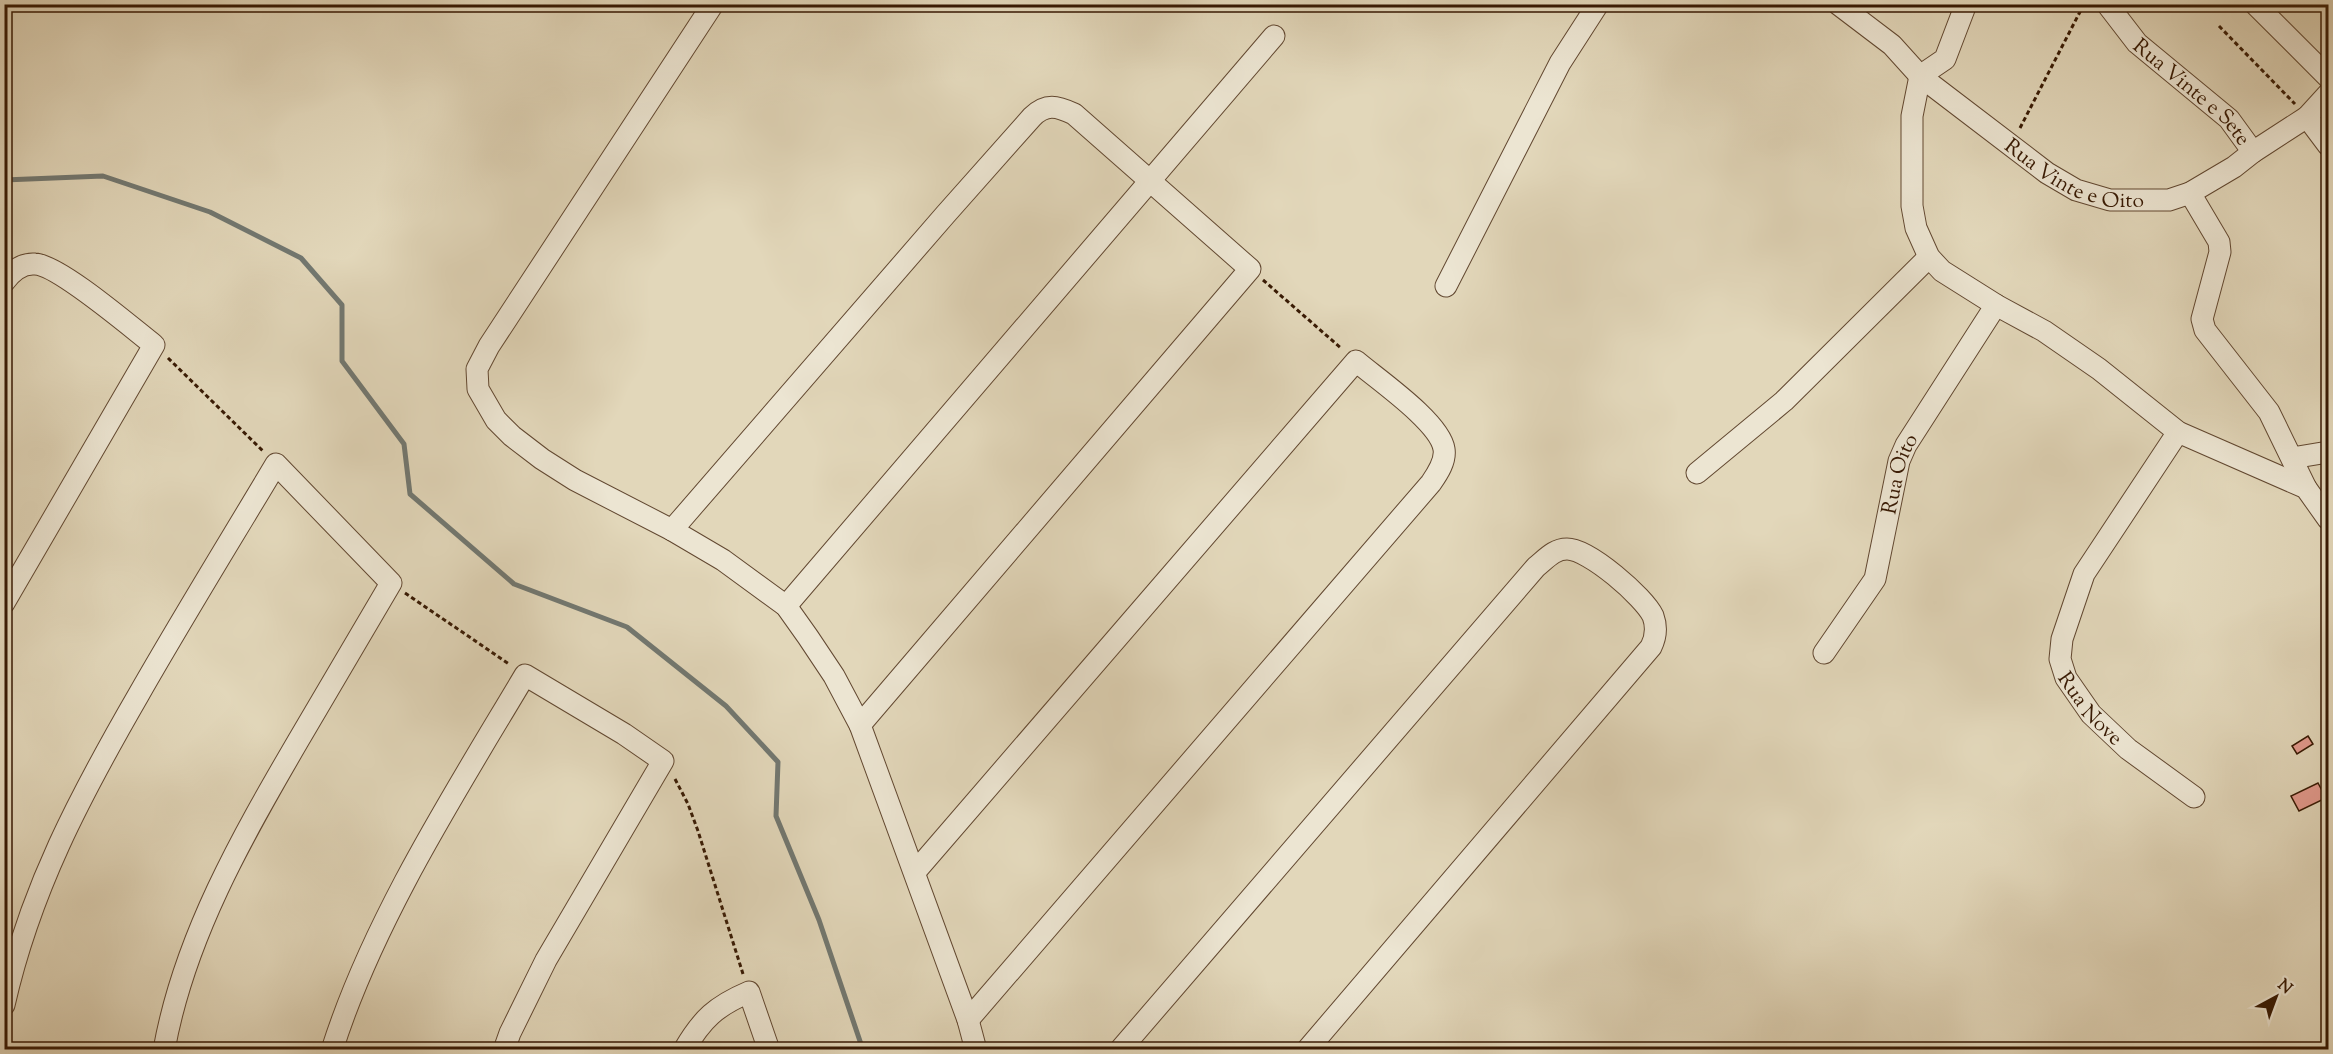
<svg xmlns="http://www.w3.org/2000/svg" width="2333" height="1054" font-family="'Sorts Mill Goudy',serif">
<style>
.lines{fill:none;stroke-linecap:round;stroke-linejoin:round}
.stream{stroke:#727871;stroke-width:5}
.building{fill:#e49b8f;stroke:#371903;stroke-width:1.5}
.minor-casing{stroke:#624831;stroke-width:23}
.path{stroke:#371903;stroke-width:3;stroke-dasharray:4.5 3;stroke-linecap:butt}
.minor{stroke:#ece5d2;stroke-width:21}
.labels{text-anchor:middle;stroke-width:6;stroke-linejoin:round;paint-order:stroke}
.street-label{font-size:21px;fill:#371903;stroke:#ece5d2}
</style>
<rect width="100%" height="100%" fill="#e2d7ba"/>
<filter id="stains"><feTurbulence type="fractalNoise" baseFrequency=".00333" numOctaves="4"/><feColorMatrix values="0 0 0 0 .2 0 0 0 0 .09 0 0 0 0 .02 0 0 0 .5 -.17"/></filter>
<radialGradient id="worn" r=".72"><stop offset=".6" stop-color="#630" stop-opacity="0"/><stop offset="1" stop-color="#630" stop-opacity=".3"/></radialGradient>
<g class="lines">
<path class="stream" d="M 4,180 L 103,176 L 210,212 L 301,258 L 342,305 L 342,361 L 404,444 L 410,494 L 514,584 L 627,627 L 726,706 L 778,762 L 776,816 L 819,920 L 863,1050"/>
</g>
<path class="building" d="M 2308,736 L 2313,744 L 2297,754 L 2292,746 Z
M 2318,783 L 2326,798 L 2299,811 L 2291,796 Z"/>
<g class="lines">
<g class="minor-casing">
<g id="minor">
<path d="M 713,4 L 489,346 L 477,369 L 478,389 L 496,420 L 512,436 L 542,459 L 575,480 L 672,530 L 723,560 L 786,606 L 808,637 L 834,676 L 860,725 L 968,1020 L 976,1050"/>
<path id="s1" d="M 1838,4 L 1892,45 L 1920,76 L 2047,173 L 2076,190 L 2110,200 L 2169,200 L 2190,193 L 2234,167 L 2253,152 L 2307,117 L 2328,94"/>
<path d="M 1966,4 L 1945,59 L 1920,76 L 1912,116 L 1912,206 L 1916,228 L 1929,257 L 1942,271 L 1996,305 L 2044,331 L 2099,369 L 2178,432 L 2306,488 L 2328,519"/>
<path id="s2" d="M 2107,4 L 2137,43 L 2229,119 L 2253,152"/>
<path d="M 2255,4 L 2328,77"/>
<path d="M 2307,117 L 2328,145"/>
<path d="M 2190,193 L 2219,242 L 2220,252 L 2202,319 L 2205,330 L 2269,412 L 2306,488"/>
<path d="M 4,282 C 12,271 22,263 35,264 C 59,265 132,328 154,345 L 4,603"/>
<path d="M 1446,286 L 1560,63 L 1598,4"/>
<path id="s3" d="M 2178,432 L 2084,574 L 2062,639 L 2060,659 L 2066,678 L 2091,714 L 2128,749 L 2194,797"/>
<path d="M 2292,458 L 2328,452"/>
<path d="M 1697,473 L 1784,401 L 1929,257"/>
<path d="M 672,530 L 945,215 L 1032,117 C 1046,103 1057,106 1074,114 L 1250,269 L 860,725"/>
<path d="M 786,606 L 1274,36"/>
<path id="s4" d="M 1824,653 L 1875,579 L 1899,461 L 1906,445 L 1996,305"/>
<path d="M 915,872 L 1356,361 C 1377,379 1440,422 1444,449 C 1446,461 1438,473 1431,483 L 968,1020"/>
<path d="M 4,1005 C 30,890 80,796 139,694 C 183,617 230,541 276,464 L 391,583 C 360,636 329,689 298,741 C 242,837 184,938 164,1050"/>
<path d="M 332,1050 C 373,920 456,791 525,675 L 624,734 L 663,761 L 546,960 L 510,1033 L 504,1050"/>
<path d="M 684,1050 C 702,1019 716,1006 749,992 L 769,1050"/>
<path d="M 1120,1050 L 1536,567 C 1546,559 1554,549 1567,549 C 1589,549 1644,597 1653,616 C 1657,627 1656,637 1651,647 L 1307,1050"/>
</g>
</g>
<path class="path" d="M 2219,26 L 2295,104
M 2020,128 L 2084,4
M 1263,280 L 1342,349
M 168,358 L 264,452
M 405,593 L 509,664
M 675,779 L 688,804 L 698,831 L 743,974"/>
<use href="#minor" class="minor"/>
</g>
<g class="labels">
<g class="street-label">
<text dy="7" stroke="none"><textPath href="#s2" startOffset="123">Rua Vinte e Sete</textPath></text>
<text dy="7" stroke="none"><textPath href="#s1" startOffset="296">Rua Vinte e Oito</textPath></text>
<text dy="7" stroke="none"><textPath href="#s4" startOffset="198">Rua Oito</textPath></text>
<text dy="7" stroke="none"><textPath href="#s3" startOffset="318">Rua Nove</textPath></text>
</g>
</g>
<rect width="2333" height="1054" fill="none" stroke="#e2d7ba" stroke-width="24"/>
<rect x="6" y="6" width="2321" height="1042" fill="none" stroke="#371903" stroke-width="3"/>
<rect x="12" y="12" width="2309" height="1030" fill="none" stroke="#371903" stroke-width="1.5"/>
<g transform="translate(2276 997) rotate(41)" stroke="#ece5d2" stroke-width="4.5" paint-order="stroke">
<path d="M0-4.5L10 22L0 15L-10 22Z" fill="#371903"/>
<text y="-9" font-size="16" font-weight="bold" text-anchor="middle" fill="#371903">N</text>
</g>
<rect width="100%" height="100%" filter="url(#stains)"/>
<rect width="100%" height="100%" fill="url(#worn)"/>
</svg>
